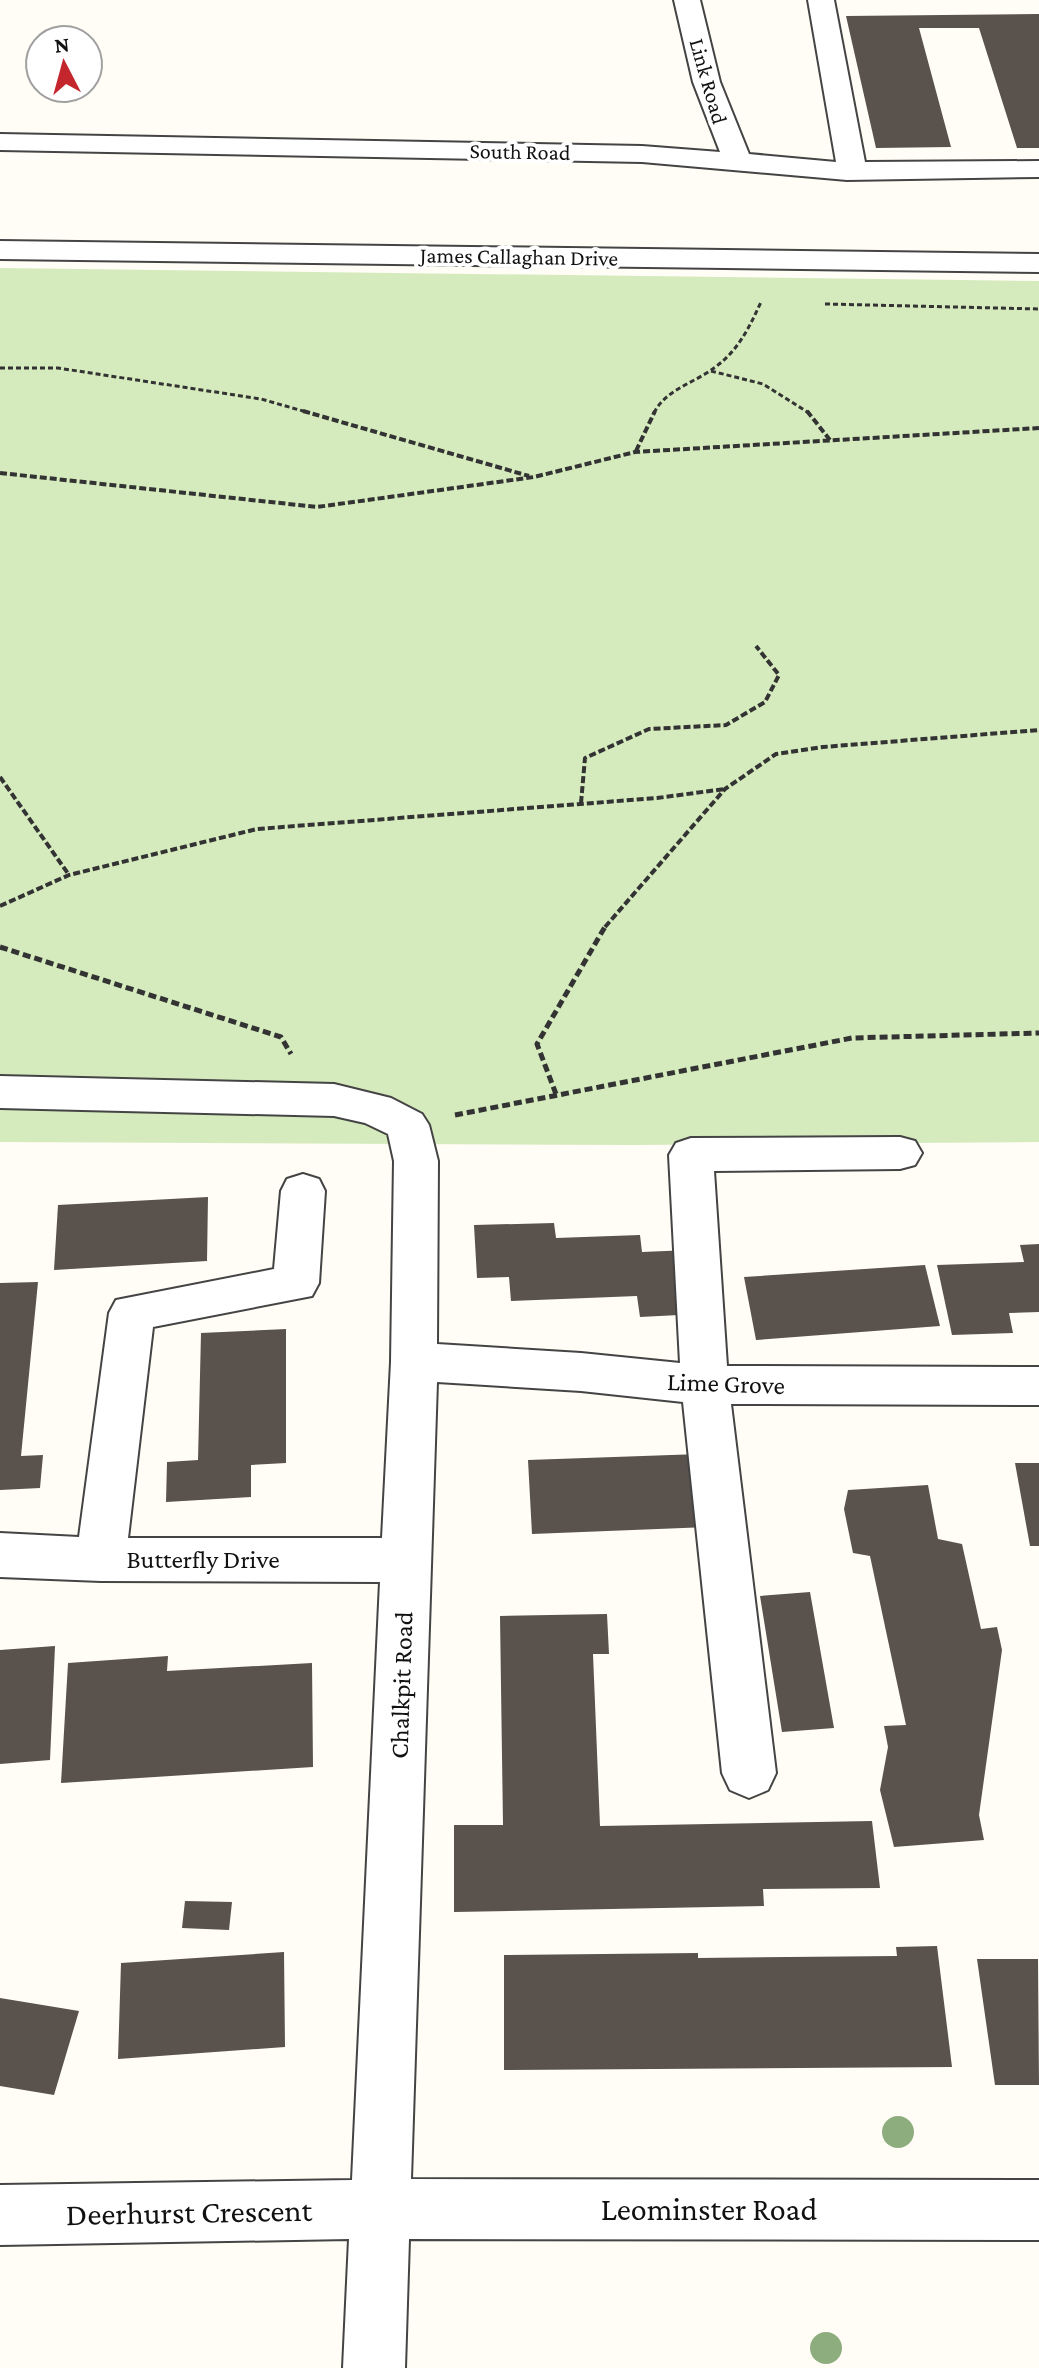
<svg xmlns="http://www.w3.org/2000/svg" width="1039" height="2368" font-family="'Crimson Pro',serif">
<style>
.green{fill:#d5ebbd}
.building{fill:#5a524d}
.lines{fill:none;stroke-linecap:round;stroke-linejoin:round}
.minor-casing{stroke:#444;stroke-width:4}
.path-far2{stroke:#333;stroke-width:3;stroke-dasharray:5 3;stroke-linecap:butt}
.path-far1{stroke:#333;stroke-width:4;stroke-dasharray:7 3;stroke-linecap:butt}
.path{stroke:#333;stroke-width:5;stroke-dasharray:8 4;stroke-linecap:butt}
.minor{fill:#fff;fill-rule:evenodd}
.tree{fill:#8dad7f}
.labels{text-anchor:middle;stroke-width:8;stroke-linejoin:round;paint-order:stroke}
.far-street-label{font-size:22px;fill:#111;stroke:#fff}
.street-label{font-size:26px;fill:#111;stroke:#fff}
.near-street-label{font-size:32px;fill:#111;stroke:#fff}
</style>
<rect width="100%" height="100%" fill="#fffdf5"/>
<path class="green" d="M 0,268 L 1039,281 L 1039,1142 L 634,1145 L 0,1142 Z"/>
<path class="building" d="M 1039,14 L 1039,148 L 1017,148 L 979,28 L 919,28 L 951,147 L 876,148 L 846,16 Z
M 208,1197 L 207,1261 L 54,1270 L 58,1205 Z
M 554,1223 L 556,1238 L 640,1235 L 642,1252 L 690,1250 L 698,1314 L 640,1317 L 637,1296 L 511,1301 L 509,1277 L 477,1278 L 474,1225 Z
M 1039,1244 L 1039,1312 L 1009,1313 L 1013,1333 L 952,1335 L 937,1265 L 1024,1262 L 1020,1245 Z
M 925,1265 L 940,1326 L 756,1340 L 744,1277 Z
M 38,1282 L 21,1456 L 43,1455 L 40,1488 L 0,1490 L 0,1283 Z
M 286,1329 L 286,1463 L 251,1465 L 251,1497 L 166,1502 L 167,1462 L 198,1460 L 201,1333 Z
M 700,1454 L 708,1527 L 532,1534 L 528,1460 Z
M 1015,1463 L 1039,1463 L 1039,1546 L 1030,1546 Z
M 928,1485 L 938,1539 L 962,1544 L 981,1629 L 997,1627 L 1002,1650 L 979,1815 L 984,1840 L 894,1847 L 880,1790 L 888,1747 L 884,1726 L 906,1725 L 870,1556 L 853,1553 L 844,1509 L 848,1490 Z
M 810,1592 L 834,1728 L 782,1732 L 760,1596 Z
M 607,1614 L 609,1654 L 593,1654 L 600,1826 L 872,1821 L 880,1888 L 763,1889 L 764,1906 L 454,1912 L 454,1825 L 503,1825 L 500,1616 Z
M 55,1646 L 50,1760 L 0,1764 L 0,1650 Z
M 168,1656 L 167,1671 L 312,1663 L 313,1767 L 61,1783 L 68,1663 Z
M 185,1901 L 232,1902 L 229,1930 L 182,1928 Z
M 937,1946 L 952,2067 L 504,2070 L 504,1955 L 698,1953 L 698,1958 L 897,1956 L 896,1947 Z
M 284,1952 L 285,2047 L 118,2059 L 121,1963 Z
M 977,1959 L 1038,1959 L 1039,2085 L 995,2085 Z
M 0,1998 L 79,2011 L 54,2095 L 0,2086 Z"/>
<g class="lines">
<g class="minor-casing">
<path id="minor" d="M 674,0 L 700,0 L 720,82 L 749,154 L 836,162 L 808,0 L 834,0 L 865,162 L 1039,161 L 1039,177 L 847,180 L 642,162 L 0,150 L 0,134 L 642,146 L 720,152 L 693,82 Z
M 0,241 L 1039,254 L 1039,272 L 0,259 Z
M 0,1076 L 334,1084 L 391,1098 L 422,1114 L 429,1125 L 438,1161 L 437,1344 L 581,1353 L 680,1363 L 669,1155 L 676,1143 L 691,1138 L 900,1137 L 915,1141 L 922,1153 L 915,1165 L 900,1169 L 714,1171 L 727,1366 L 1039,1367 L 1039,1405 L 731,1404 L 776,1773 L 768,1790 L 749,1798 L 730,1790 L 722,1773 L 683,1402 L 581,1391 L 437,1382 L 411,2179 L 1039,2180 L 1039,2240 L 409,2239 L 405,2368 L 343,2368 L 349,2239 L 0,2245 L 0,2185 L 352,2180 L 380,1582 L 101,1581 L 0,1577 L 0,1533 L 79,1537 L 109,1313 L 116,1300 L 274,1269 L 281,1191 L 287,1179 L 303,1174 L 319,1179 L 325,1191 L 319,1283 L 312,1296 L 153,1327 L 128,1538 L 382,1538 L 391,1362 L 394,1161 L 388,1134 L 365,1123 L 334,1116 L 0,1108 Z"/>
</g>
<path class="path-far2" d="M 825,304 L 1039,309
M 0,368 L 58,368 L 261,399 L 310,413
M 711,371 L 763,384 L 809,413
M 654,413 C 665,390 694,383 714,368 C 738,351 749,328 761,302"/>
<path class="path-far1" d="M 303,411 L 529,476
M 807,411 L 830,440
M 636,451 L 655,411
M 0,473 L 317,507 L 534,477 L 635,452 L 1039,428
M 0,777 L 69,875
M 581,803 L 585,758 L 649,729 L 726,725 L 765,702 L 779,675 L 756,646
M 0,906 L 69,875 L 257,829 L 657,798 L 725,789
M 605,927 L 725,789 L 776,754 L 823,747 L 1039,730"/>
<path class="path" d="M 0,947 L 281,1037 L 291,1054
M 556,1094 L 537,1044 L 606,925
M 455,1115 L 852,1038 L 1039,1033"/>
<use href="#minor" class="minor"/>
</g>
<g class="tree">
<circle cx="898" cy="2132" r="16"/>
<circle cx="826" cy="2348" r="16"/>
</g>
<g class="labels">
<g class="far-street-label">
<text transform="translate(709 81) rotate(74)" y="8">Link Road</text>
<text transform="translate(520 151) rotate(1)" y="8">South Road</text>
<text transform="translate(519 256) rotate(1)" y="8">James Callaghan Drive</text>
</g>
<g class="street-label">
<text transform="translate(726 1383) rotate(2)" y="9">Lime Grove</text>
<text x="203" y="1568">Butterfly Drive</text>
<text transform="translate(401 1685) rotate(-88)" y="9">Chalkpit Road</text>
</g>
<g class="near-street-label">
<text x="709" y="2220">Leominster Road</text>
<text transform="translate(189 2212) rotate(-1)" y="11">Deerhurst Crescent</text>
</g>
</g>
<g transform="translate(64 64) rotate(354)"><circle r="38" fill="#ffffff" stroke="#a0a0a0" stroke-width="2"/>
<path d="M0-6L14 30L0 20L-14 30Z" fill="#c4262e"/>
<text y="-12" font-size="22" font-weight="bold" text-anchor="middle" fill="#111111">N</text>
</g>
</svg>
